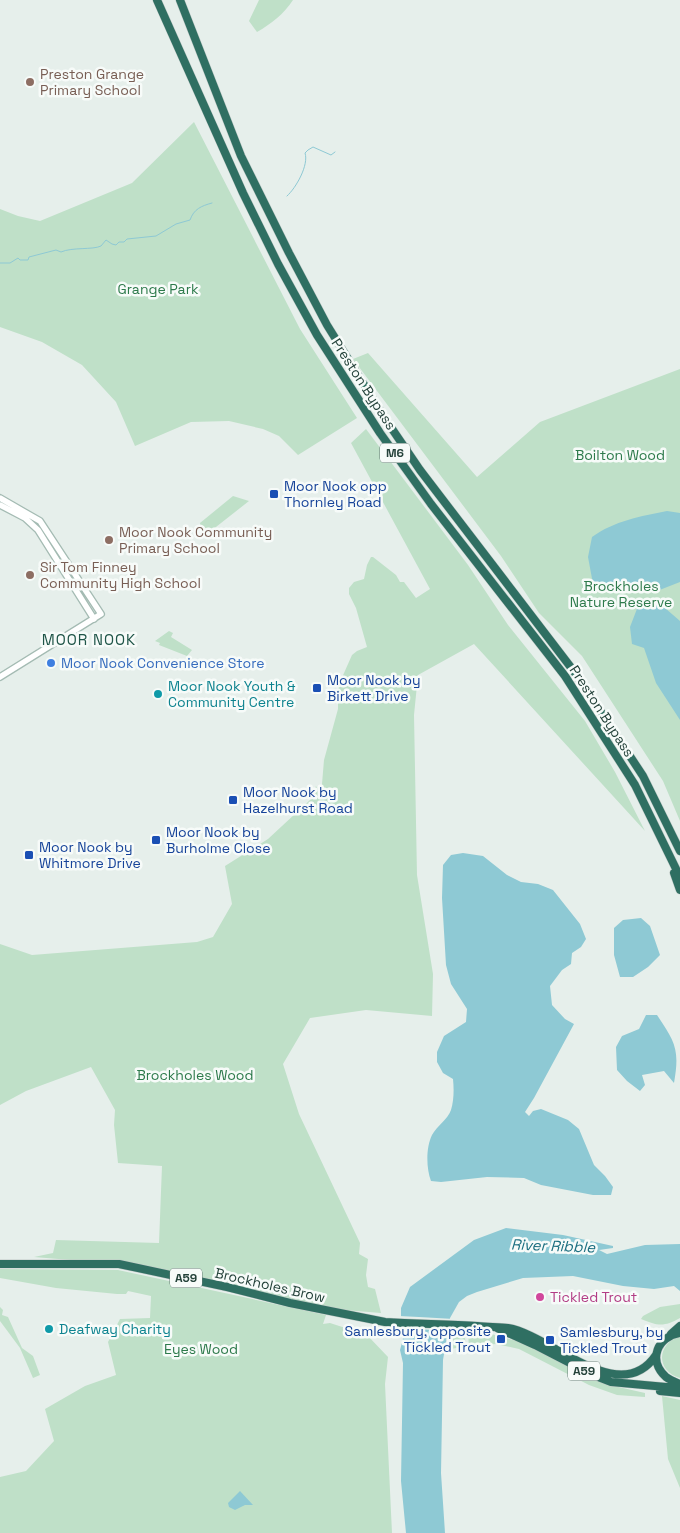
<svg xmlns="http://www.w3.org/2000/svg" width="680" height="1533" font-family="'Space Grotesk',sans-serif">
<style>
.green{fill:#bfe0c8}
.water{fill:#8ec9d4}
.pier{fill:#e6efeb}
.lines{fill:none;stroke-linecap:round;stroke-linejoin:round}
.stream{stroke:#8ec9d4;stroke-width:1}
.secondary-casing{stroke:#a4bbb3;stroke-width:8}
.highway-casing{stroke:#c2cac8;stroke-width:9}
.secondary{stroke:#fff;stroke-width:5.5}
.highway{stroke:#2f6f62;stroke-width:8}
.education-dot{fill:#8d6e63;stroke:#f7fbf9;stroke-width:2}
.transit-dot{fill:#1a4fb4;stroke:#f7fbf9;stroke-width:2}
.shop-dot{fill:#3f7fe0;stroke:#f7fbf9;stroke-width:2}
.culture-dot{fill:#0f9aa8;stroke:#f7fbf9;stroke-width:2}
.hotel-dot{fill:#d1479c;stroke:#f7fbf9;stroke-width:2}
.labels{text-anchor:middle;stroke-width:5;stroke-linejoin:round;paint-order:stroke}
.shield{fill:#f7fbf9;stroke:#637a73;stroke-width:1}
.shield-label{font-size:12px;font-weight:bold;fill:#24423a}
.education-label{font-size:14px;fill:#785e54;stroke:#f7fbf9;text-anchor:start}
.park-label{font-size:14px;fill:#2d7a4b;stroke:#f7fbf9}
.street-label{font-size:14px;fill:#24423a;stroke:#f7fbf9}
.transit-label{font-size:14px;fill:#164399;stroke:#f7fbf9;text-anchor:start}
.shop-label{font-size:14px;fill:#366cbe;stroke:#f7fbf9;text-anchor:start}
.culture-label{font-size:14px;fill:#0d838f;stroke:#f7fbf9;text-anchor:start}
.hotel-label{font-size:14px;fill:#b23c85;stroke:#f7fbf9;text-anchor:start}
.neighbourhood-label{font-size:15px;letter-spacing:1px;fill:#1f5548;stroke:#f7fbf9}
.water-label{font-size:15px;font-style:italic;fill:#1c6f80;stroke:#f7fbf9}
</style>
<rect width="100%" height="100%" fill="#e6efeb"/>
<path class="green" d="M 259,0 L 293,0 C 284,14 271,24 257,32 L 249,21 Z
M 194,122 L 300,329 L 357,418 L 298,455 L 279,436 L 263,429 L 229,421 L 191,422 L 135,446 L 116,402 L 82,365 L 42,342 L 0,327 L 0,209 L 18,216 L 40,221 L 132,183 Z
M 368,353 L 477,477 L 540,422 L 680,369 L 680,821 L 663,781 L 582,656 L 539,613 L 501,556 L 353,359 Z
M 366,429 L 468,565 L 508,625 L 585,721 L 615,772 L 645,831 L 474,644 L 418,675 L 414,715 L 417,875 L 433,974 L 432,1016 L 366,1010 L 310,1018 L 283,1064 L 299,1114 L 360,1243 L 359,1254 L 368,1259 L 366,1275 L 368,1287 L 375,1289 L 381,1313 L 344,1310 L 119,1264 L 34,1257 L 53,1253 L 56,1240 L 159,1243 L 162,1166 L 118,1163 L 114,1125 L 115,1110 L 91,1067 L 26,1091 L 0,1105 L 0,944 L 32,955 L 197,942 L 213,937 L 232,904 L 225,866 L 268,839 L 310,800 L 316,786 L 321,796 L 324,760 L 338,709 L 338,691 L 340,682 L 352,655 L 357,651 L 367,647 L 356,608 L 349,594 L 349,588 L 354,582 L 364,579 L 367,565 L 371,557 L 373,557 L 396,575 L 400,582 L 404,582 L 416,598 L 430,589 L 351,443 Z
M 233,496 L 249,501 L 202,538 L 200,523 Z
M 169,631 L 173,633 L 171,637 L 192,650 L 187,656 L 159,645 L 160,643 L 155,641 Z
M 0,1269 L 118,1270 L 326,1315 L 323,1324 L 330,1323 L 367,1335 L 388,1357 L 385,1384 L 392,1533 L 0,1533 L 0,1477 L 26,1471 L 54,1441 L 45,1409 L 85,1386 L 116,1375 L 108,1342 L 120,1319 L 150,1318 L 151,1296 L 128,1291 L 126,1294 L 117,1294 L 56,1288 L 0,1278 Z
M 680,1304 L 680,1318 C 664,1327 658,1326 641,1319 L 643,1316 L 660,1307 Z
M 0,1307 L 3,1310 L 2,1315 L 8,1317 L 22,1348 L 33,1356 L 40,1375 L 33,1378 L 20,1348 L 0,1321 Z
M 468,1333 L 488,1333 L 531,1345 L 593,1378 L 614,1386 L 645,1393 L 645,1397 L 617,1395 L 589,1385 L 519,1349 L 496,1344 L 469,1346 Z
M 460,1336 L 465,1338 L 466,1346 L 451,1349 L 453,1337 Z
M 680,1336 L 680,1378 C 656,1371 656,1344 680,1336 Z
M 662,1396 L 680,1400 L 680,1488 L 668,1459 Z"/>
<path class="water" d="M 667,511 L 680,513 L 680,582 L 657,591 L 631,584 L 593,584 L 588,557 L 592,537 C 614,521 641,516 667,511 Z
M 636,599 L 665,608 L 680,621 L 680,720 L 656,683 L 644,648 L 632,644 L 630,627 L 640,601 Z
M 463,853 L 483,856 L 507,875 L 521,882 L 538,884 L 553,890 L 580,924 L 586,939 L 581,947 L 572,953 L 571,964 L 562,970 L 550,986 L 552,1005 L 565,1019 L 574,1024 L 534,1098 L 525,1112 L 529,1116 L 533,1111 L 541,1109 L 568,1120 L 579,1129 L 594,1165 L 605,1176 L 613,1187 L 611,1195 L 593,1195 L 541,1185 L 524,1178 L 487,1177 L 441,1182 L 431,1181 C 426,1168 426,1147 432,1135 C 437,1126 448,1119 451,1110 C 454,1100 454,1089 453,1079 L 443,1073 L 437,1062 L 437,1052 L 444,1036 L 466,1022 L 467,1009 L 451,984 L 446,965 L 442,898 L 443,865 L 451,855 Z
M 641,918 L 650,926 L 660,955 L 648,967 L 633,977 L 620,977 L 614,955 L 614,928 L 623,920 Z
M 646,1015 L 657,1015 C 675,1042 680,1049 674,1083 L 664,1071 L 642,1075 L 645,1085 L 640,1091 L 627,1081 L 617,1070 L 616,1047 L 622,1036 L 639,1029 Z
M 506,1228 L 563,1235 L 613,1246 L 613,1248 L 599,1250 L 607,1254 L 645,1245 L 680,1244 L 680,1291 L 674,1286 L 654,1289 L 623,1286 L 573,1276 L 523,1278 L 477,1292 L 467,1296 L 459,1302 L 450,1318 L 443,1360 L 441,1473 L 445,1533 L 406,1533 L 401,1481 L 403,1363 L 400,1350 L 403,1339 L 401,1329 L 401,1308 L 410,1287 L 474,1240 Z
M 240,1491 L 253,1505 L 245,1505 L 235,1510 L 229,1507 L 228,1503 Z"/>
<path class="pier" d="M 399,1316 L 419,1317 L 454,1319 L 450,1331 L 398,1328 Z"/>
<g class="lines">
<path class="stream" d="M 287,196 C 296,188 309,165 305,153 L 308,150 L 313,147 L 331,155 L 335,152
M 0,263 L 10,263 L 18,258 L 20,260 L 28,260 L 29,257 L 56,250 L 61,252 C 72,247 93,250 101,246 C 103,244 104,242 106,240 L 112,244 L 116,245 L 119,242 L 124,242 L 127,239 L 156,236 L 176,224 L 190,220 C 194,209 201,206 212,203"/>
<g class="secondary-casing">
<path id="secondary" d="M 0,498 L 40,521 L 101,614 L 0,677
M 0,505 L 25,518 L 38,530 L 94,619"/>
</g>
<g class="highway-casing">
<path id="highway" d="M 157,0 L 243,193 L 278,264 L 317,335 L 380,433 L 431,504 L 565,676 L 635,785 L 680,877
M 180,0 L 241,156 L 289,253 L 327,325 L 386,420 L 420,470 L 576,674 L 643,776 L 680,851
M 674,873 L 680,890
M 0,1264 L 119,1264 L 227,1287 L 290,1303 L 385,1322 C 416,1324 447,1324 477,1326 C 487,1327 498,1327 508,1328 C 551,1335 620,1409 656,1355
M 497,1328 L 535,1345 L 593,1375 L 611,1382 L 666,1387 L 680,1386
M 680,1333 C 658,1336 647,1360 666,1377 C 670,1380 675,1382 680,1384
M 671,1334 L 680,1326
M 660,1391 L 680,1393"/>
</g>
<use href="#secondary" class="secondary"/>
<use href="#highway" class="highway"/>
</g>
<g class="education-dot">
<circle cx="30" cy="82" r="5"/>
<circle cx="109" cy="540" r="5"/>
<circle cx="30" cy="575" r="5"/>
</g>
<g class="transit-dot">
<rect x="269" y="489" width="10" height="10" rx="2.5"/>
<rect x="312" y="683" width="10" height="10" rx="2.5"/>
<rect x="228" y="795" width="10" height="10" rx="2.5"/>
<rect x="151" y="835" width="10" height="10" rx="2.5"/>
<rect x="24" y="850" width="10" height="10" rx="2.5"/>
<rect x="496" y="1334" width="10" height="10" rx="2.5"/>
<rect x="545" y="1335" width="10" height="10" rx="2.5"/>
</g>
<circle class="shop-dot" cx="51" cy="663" r="5"/>
<g class="culture-dot">
<circle cx="158" cy="694" r="5"/>
<circle cx="49" cy="1329" r="5"/>
</g>
<circle class="hotel-dot" cx="540" cy="1297" r="5"/>
<g class="labels">
<g class="shield">
<rect x="380" y="443.5" width="30" height="19" rx="4"/>
<rect x="170" y="1268.5" width="32" height="19" rx="4"/>
<rect x="568" y="1361.5" width="32" height="19" rx="4"/>
</g>
<g class="shield-label">
<text x="395" y="457">M6</text>
<text x="186" y="1282">A59</text>
<text x="584" y="1375">A59</text>
</g>
<g class="education-label">
<text x="40" y="79">Preston Grange<tspan x="40" dy="16">Primary School</tspan></text>
<text x="119" y="537">Moor Nook Community<tspan x="119" dy="16">Primary School</tspan></text>
<text x="40" y="572">Sir Tom Finney<tspan x="40" dy="16">Community High School</tspan></text>
</g>
<g class="park-label">
<text x="158" y="294">Grange Park</text>
<text x="620" y="460">Boilton Wood</text>
<text x="621" y="591">Brockholes<tspan x="621" dy="16">Nature Reserve</tspan></text>
<text x="195" y="1080">Brockholes Wood</text>
<text x="201" y="1354">Eyes Wood</text>
</g>
<g class="street-label">
<text transform="translate(364 384) rotate(57)" y="5">Preston Bypass</text>
<text transform="translate(602 711) rotate(57)" y="5">Preston Bypass</text>
<text transform="translate(270 1285) rotate(13)" y="5">Brockholes Brow</text>
</g>
<g class="transit-label">
<text x="284" y="491">Moor Nook opp<tspan x="284" dy="16">Thornley Road</tspan></text>
<text x="327" y="685">Moor Nook by<tspan x="327" dy="16">Birkett Drive</tspan></text>
<text x="243" y="797">Moor Nook by<tspan x="243" dy="16">Hazelhurst Road</tspan></text>
<text x="166" y="837">Moor Nook by<tspan x="166" dy="16">Burholme Close</tspan></text>
<text x="39" y="852">Moor Nook by<tspan x="39" dy="16">Whitmore Drive</tspan></text>
<text x="491" y="1336" text-anchor="end">Samlesbury, opposite<tspan x="491" dy="16">Tickled Trout</tspan></text>
<text x="560" y="1337">Samlesbury, by<tspan x="560" dy="16">Tickled Trout</tspan></text>
</g>
<g class="shop-label">
<text x="61" y="668">Moor Nook Convenience Store</text>
</g>
<g class="culture-label">
<text x="168" y="691">Moor Nook Youth &amp;<tspan x="168" dy="16">Community Centre</tspan></text>
<text x="59" y="1334">Deafway Charity</text>
</g>
<g class="hotel-label">
<text x="550" y="1302">Tickled Trout</text>
</g>
<g class="neighbourhood-label">
<text x="89" y="645">MOOR NOOK</text>
</g>
<g class="water-label">
<text transform="translate(553 1246) rotate(2)" y="5">River Ribble</text>
</g>
</g>
</svg>
